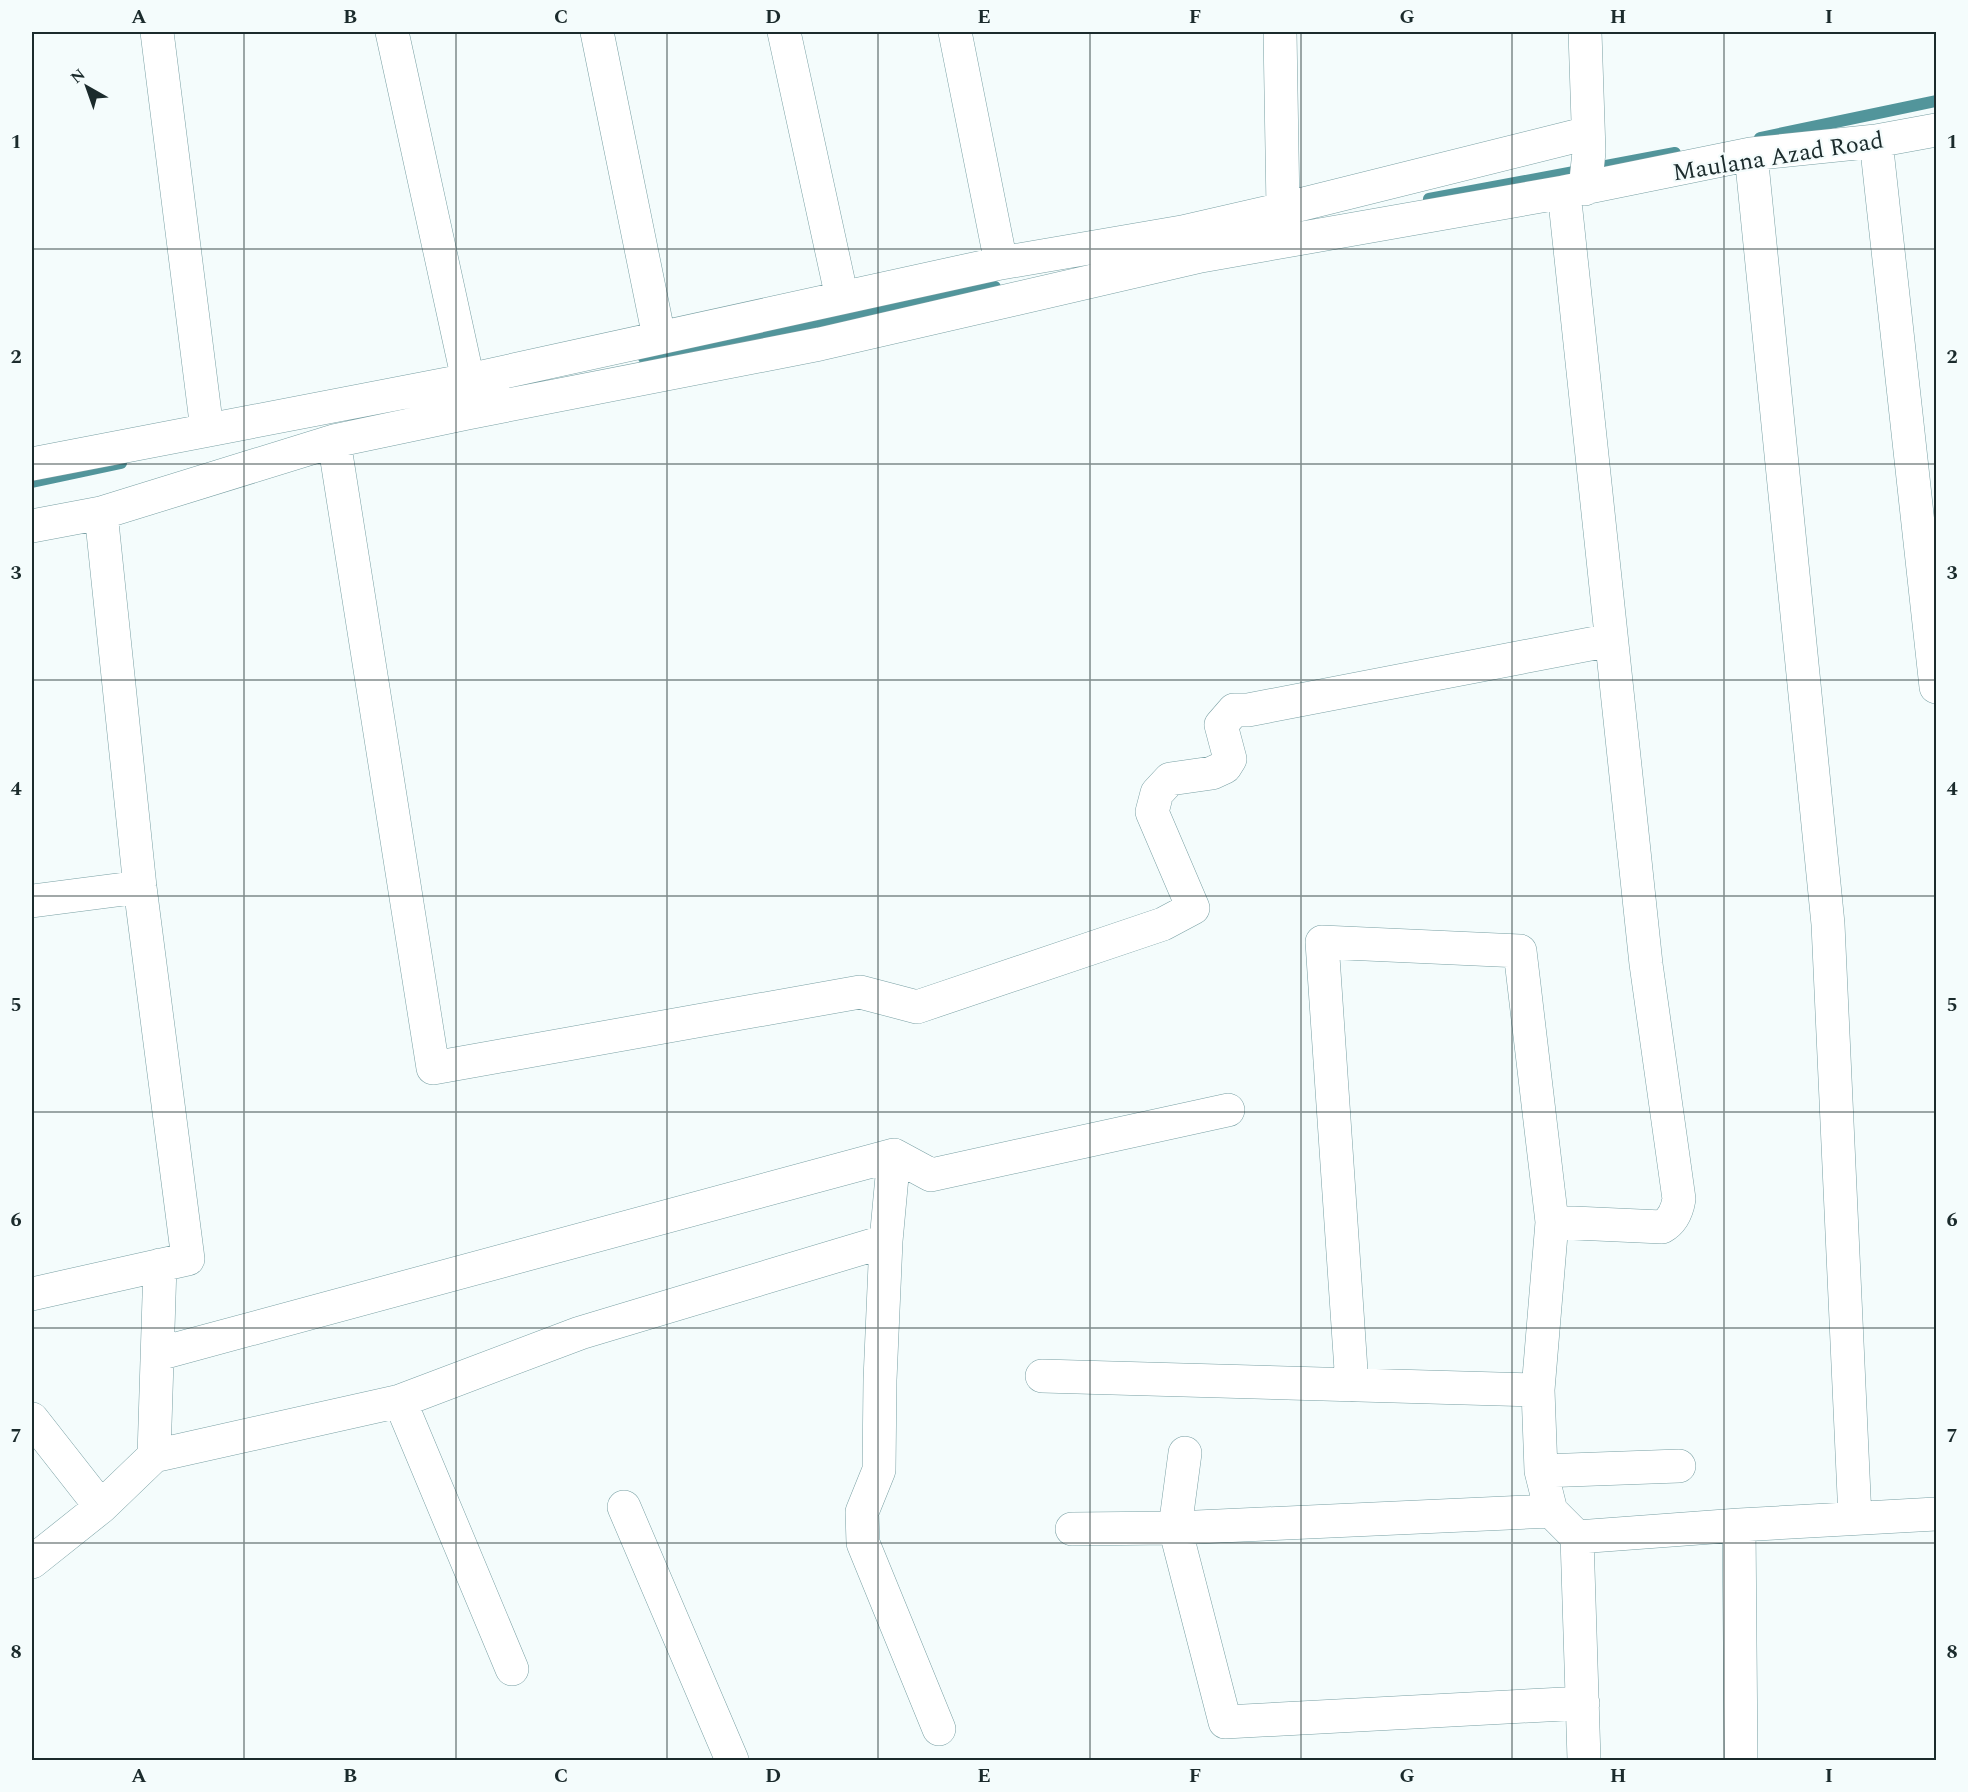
<svg xmlns="http://www.w3.org/2000/svg" width="1968" height="1792" font-family="Spectral,serif">
<style>
.lines{fill:none;stroke-linecap:round;stroke-linejoin:round}
.stream{stroke:#52959b;stroke-width:12}
.minor-casing{stroke:#79a0a4;stroke-width:34}
.minor{stroke:#fff;stroke-width:33}
.grid{fill:none;stroke:#1b2b2c;stroke-width:1.5;stroke-opacity:0.55}
.labels{text-anchor:middle;stroke-width:4.5;stroke-linejoin:round;paint-order:stroke}
.street-label{font-size:24px;fill:#1b2b2c;stroke:#f4fcfc}
.neatline{fill:none;stroke:#1b2b2c;stroke-width:2}
.grid-label{font-size:20px;text-anchor:middle;font-weight:bold;fill:#1b2b2c}
</style>
<rect width="100%" height="100%" fill="#f4fcfc"/>
<g class="lines">
<path class="stream" d="M 1760,138 L 1936,101
M 1429,199 L 1675,153
M 644,358 L 995,287
M 32,482 L 121,463"/>
<g class="minor-casing">
<path id="minor" d="M 157,32 L 207,430
M 392,32 L 468,380
M 597,32 L 659,337
M 784,32 L 842,298
M 955,32 L 1001,263
M 1280,32 L 1283,209
M 1585,32 L 1589,152 L 1585,189
M 1876,141 L 1936,687
M 1751,154 L 1828,924 L 1855,1518
M 334,441 L 433,1068 L 860,992 L 917,1007 L 1163,924 L 1193,908 L 1152,812 L 1157,793 L 1170,779 L 1212,773 L 1225,767 L 1230,759 L 1221,725 L 1234,710 L 1248,710 L 1611,640
M 32,464 L 468,380 L 1001,263 L 1182,232 L 1283,209 L 1588,133
M 32,526 L 101,513 L 334,441 L 467,413 L 820,344 L 1201,256 L 1564,192
M 32,901 L 140,887
M 894,1155 L 886,1241 L 880,1380 L 879,1470 L 862,1512 L 863,1543 L 939,1729
M 1552,1222 L 1662,1227 C 1673,1221 1677,1211 1679,1199 L 1646,964 L 1564,192 L 1751,154 L 1876,141 L 1936,130
M 32,1294 L 188,1259 L 140,887 L 101,513
M 158,1354 L 894,1155 L 931,1175 L 1228,1110
M 1042,1376 L 1538,1390
M 1352,1385 L 1322,942 L 1520,951 L 1552,1222 L 1538,1390 L 1541,1471 L 1551,1511 L 1577,1537 L 1584,1760
M 400,1401 L 512,1669
M 32,1419 L 101,1507 L 32,1562
M 1185,1453 L 1175,1528 L 1225,1722 L 1583,1703
M 154,1456 L 160,1265
M 1541,1471 L 1679,1466
M 101,1507 L 154,1456 L 400,1401 L 580,1333 L 886,1241
M 624,1507 L 732,1760
M 1739,1525 L 1936,1514
M 1072,1529 L 1175,1528 L 1551,1511
M 1577,1537 L 1739,1525 L 1741,1760"/>
</g>
<use href="#minor" class="minor"/>
</g>
<path class="grid" d="M 244,32 L 244,1760M 456,32 L 456,1760M 667,32 L 667,1760M 878,32 L 878,1760M 1090,32 L 1090,1760M 1301,32 L 1301,1760M 1512,32 L 1512,1760M 1724,32 L 1724,1760M 32,249 L 1936,249M 32,464 L 1936,464M 32,680 L 1936,680M 32,896 L 1936,896M 32,1112 L 1936,1112M 32,1328 L 1936,1328M 32,1543 L 1936,1543"/>
<g class="labels">
<g class="street-label">
<text transform="translate(1778 156) rotate(-9)" y="8">Maulana Azad Road</text>
</g>
</g>
<rect width="1968" height="1792" fill="none" stroke="#f4fcfc" stroke-width="66"/>
<g transform="translate(87 87) rotate(320)" stroke="#f4fcfc" stroke-width="4.5" paint-order="stroke">
<path d="M0-4.5L10 22L0 15L-10 22Z" fill="#1b2b2c"/>
<text y="-9" font-size="16" font-weight="bold" text-anchor="middle" fill="#1b2b2c">N</text>
</g>
<rect x="33" y="33" width="1902" height="1726" class="neatline"/>
<g class="grid-label">
<text x="139" y="23">A</text>
<text x="350" y="23">B</text>
<text x="561" y="23">C</text>
<text x="773" y="23">D</text>
<text x="984" y="23">E</text>
<text x="1195" y="23">F</text>
<text x="1407" y="23">G</text>
<text x="1618" y="23">H</text>
<text x="1829" y="23">I</text>
<text x="16" y="148">1</text>
<text x="1952" y="148">1</text>
<text x="16" y="363">2</text>
<text x="1952" y="363">2</text>
<text x="16" y="579">3</text>
<text x="1952" y="579">3</text>
<text x="16" y="795">4</text>
<text x="1952" y="795">4</text>
<text x="16" y="1011">5</text>
<text x="1952" y="1011">5</text>
<text x="16" y="1226">6</text>
<text x="1952" y="1226">6</text>
<text x="16" y="1442">7</text>
<text x="1952" y="1442">7</text>
<text x="16" y="1658">8</text>
<text x="1952" y="1658">8</text>
<text x="139" y="1782">A</text>
<text x="350" y="1782">B</text>
<text x="561" y="1782">C</text>
<text x="773" y="1782">D</text>
<text x="984" y="1782">E</text>
<text x="1195" y="1782">F</text>
<text x="1407" y="1782">G</text>
<text x="1618" y="1782">H</text>
<text x="1829" y="1782">I</text>
</g>
</svg>
